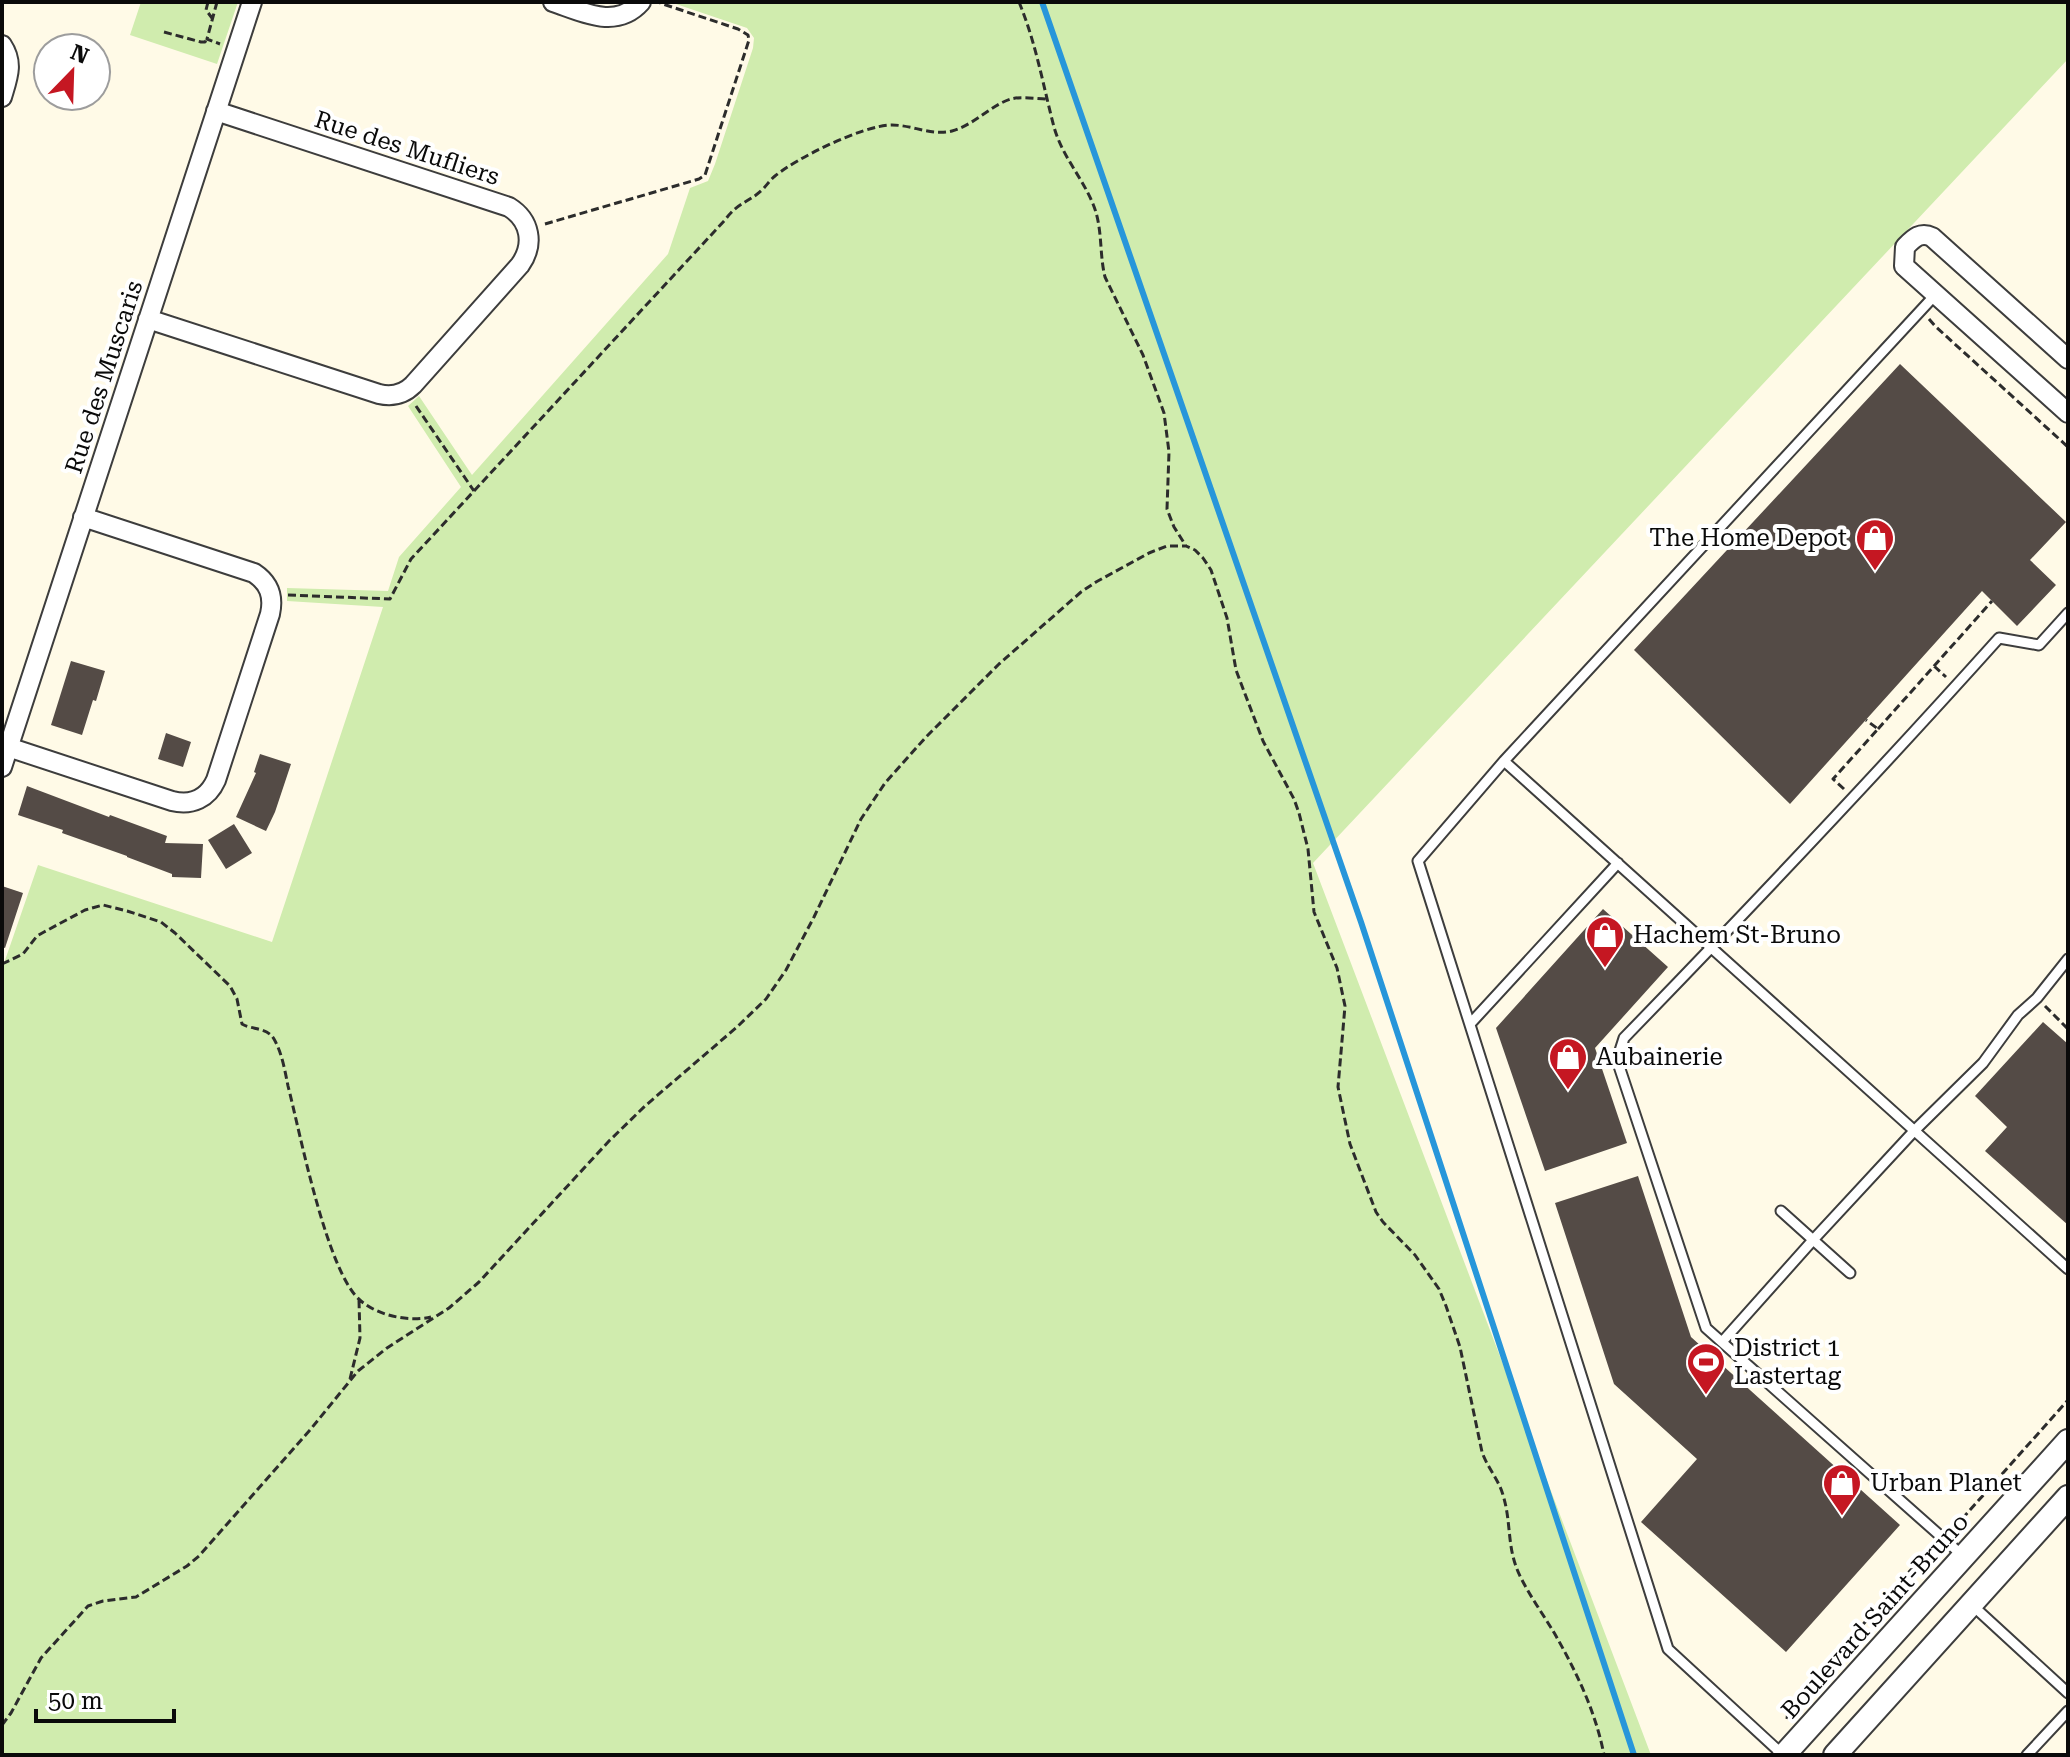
<svg xmlns="http://www.w3.org/2000/svg" width="2070" height="1757" font-family="'Roboto Serif',serif">
<style>
.green{fill:#d0ecae}
.lines{fill:none;stroke-linecap:round;stroke-linejoin:round}
.stream{stroke:#2796da;stroke-width:6}
.building{fill:#544b46}
.service-casing{stroke:#3d3d3d;stroke-width:13}
.minor-casing{stroke:#3d3d3d;stroke-width:22}
.tertiary-casing{stroke:#3d3d3d;stroke-width:26}
.path{stroke:#2c2c2c;stroke-width:3;stroke-dasharray:8 4;stroke-linecap:butt}
.service{stroke:#fff;stroke-width:9}
.minor{stroke:#fff;stroke-width:18}
.tertiary{stroke:#fff;stroke-width:22}
.labels{text-anchor:middle;stroke-width:8;stroke-linejoin:round;paint-order:stroke}
.street-label{font-size:24px;fill:#0a0a0a;stroke:#fff}
.poi-label{font-size:24px;fill:#0a0a0a;stroke:#fff;text-anchor:start}
</style>
<rect width="100%" height="100%" fill="#fffae7"/>
<path class="green" d="M 141,2 L 238,2 L 217,64 L 130,35 Z
M 670,2 L 2068,2 L 2068,59 L 1313,863 L 1651,1755 L 2,1755 L 2,969 L 38,865 L 272,942 L 383,607 L 287,601 L 287,588 L 388,591 L 399,557 L 461,487 L 408,406 L 419,396 L 472,475 L 668,254 L 690,188 L 708,181 L 715,164 L 753,48 L 754,38 L 747,28 Z"/>
<g class="lines">
<path class="stream" d="M 1042,2 L 1361,922 L 1634,1755"/>
</g>
<path class="building" d="M 1900,364 L 2066,522 L 2030,560 L 2056,585 L 2017,626 L 1982,591 L 1790,804 L 1634,650 Z
M 71,661 L 105,671 L 96,701 L 93,700 L 82,735 L 51,725 Z
M 166,733 L 191,742 L 183,767 L 158,759 Z
M 260,754 L 291,764 L 275,812 L 266,831 L 236,817 L 256,773 L 254,772 Z
M 27,786 L 109,817 L 110,815 L 167,836 L 165,843 L 203,844 L 201,878 L 172,877 L 172,874 L 127,857 L 127,856 L 62,833 L 63,830 L 18,815 Z
M 234,824 L 252,853 L 226,869 L 208,840 Z
M 2,886 L 23,893 L 5,948 L 2,947 Z
M 1603,909 L 1668,967 L 1595,1048 L 1627,1143 L 1545,1171 L 1496,1028 Z
M 2043,1022 L 2068,1044 L 2068,1225 L 1985,1151 L 2007,1127 L 1975,1096 Z
M 1638,1176 L 1691,1337 L 1900,1525 L 1786,1652 L 1641,1522 L 1697,1459 L 1614,1384 L 1555,1203 Z"/>
<g class="lines">
<g class="service-casing">
<path id="service" d="M 1504,761 L 2068,1269
M 1470,1024 L 1618,863
M 1781,1211 L 1850,1273
M 1722,1342 L 1813,1240 L 1915,1130 L 1983,1063 L 2018,1015 L 2037,998 L 2068,959
M 1963,1556 L 1706,1328 L 1617,1060 L 1624,1038 C 1751,907 1877,774 1999,638 L 2039,645 L 2068,613
M 1971,1604 L 2068,1693
M 1783,1755 L 1668,1649 L 1418,861 L 1504,761 L 1936,294
M 2027,1755 L 2068,1711"/>
</g>
<g class="minor-casing">
<path id="minor" d="M 553,2 C 583,12 616,30 641,2
M 2,45 C 14,63 8,77 2,97
M 148,319 L 379,394 C 392,397 403,395 413,385 L 520,265 C 535,244 530,220 509,207 L 216,111
M 2068,359 L 1932,237 C 1920,231 1913,239 1905,247 L 1904,266 L 2068,413
M 8,747 L 172,801 C 192,806 208,798 216,780 L 270,614 C 274,596 269,583 254,573 L 83,517
M 2,767 L 252,2"/>
</g>
<g class="tertiary-casing">
<path id="tertiary" d="M 1784,1755 L 2068,1441
M 1835,1755 L 2068,1497"/>
</g>
<path class="path" d="M 208,2 L 206,10 L 212,18
M 217,2 L 207,39 L 220,44
M 1019,2 C 1036,43 1043,85 1054,127 C 1062,156 1082,177 1093,204 C 1103,228 1099,253 1105,277 L 1143,355 L 1164,413 L 1169,452 L 1167,509 L 1174,527 L 1186,546
M 164,32 L 201,42 L 205,42 L 207,39
M 545,224 L 699,179 L 705,175 L 749,40 L 748,35 L 738,29 L 660,3
M 1929,319 L 1935,326 L 2068,447
M 416,406 L 474,491
M 288,595 L 390,599 L 411,559 L 725,220 C 738,202 748,203 762,190 C 767,185 770,180 775,176 C 797,158 863,125 892,125 C 912,125 932,136 952,131 C 974,125 991,105 1011,99 C 1022,96 1037,99 1048,99
M 1934,666 L 1946,677
M 1878,729 L 1992,601
M 1844,789 L 1833,779 L 1878,729 L 1866,720
M 2,964 L 23,954 L 37,936 L 44,932 L 85,910 L 103,905 L 127,911 L 161,922 L 175,933 L 230,986 L 237,999 L 242,1024 C 252,1030 267,1027 274,1039 C 282,1053 285,1071 288,1086 C 300,1132 327,1274 361,1301 C 379,1316 409,1322 431,1317
M 2045,1006 L 2068,1029
M 350,1379 L 360,1338 L 359,1300
M 1954,1528 L 2068,1400
M 1787,1719 L 1788,1710 L 1923,1556 L 1934,1547
M 2,1725 L 11,1713 L 41,1658 L 88,1606 L 103,1601 L 136,1597 L 187,1566 L 199,1556 L 310,1430 L 358,1371 L 387,1348 L 449,1308 L 479,1282 L 609,1141 L 645,1106 L 737,1027 L 766,999 L 786,970 L 814,917 L 861,819 L 885,783 L 926,737 L 999,664 L 1081,592 L 1096,582 L 1149,553 L 1167,546 L 1186,546 L 1195,550 L 1203,558 L 1211,570 L 1227,618 L 1236,670 L 1242,686 L 1263,741 L 1294,799 L 1299,813 L 1308,849 L 1314,912 L 1337,968 L 1345,1006 L 1338,1087 L 1350,1144 L 1376,1212 L 1383,1222 L 1415,1255 L 1439,1289 L 1446,1306 L 1460,1347 L 1482,1452 C 1487,1467 1499,1480 1503,1495 C 1512,1524 1506,1549 1521,1578 C 1531,1598 1545,1617 1556,1636 C 1577,1673 1596,1713 1604,1755"/>
<use href="#service" class="service"/>
<use href="#minor" class="minor"/>
<use href="#tertiary" class="tertiary"/>
</g>
<defs>
<g id="shop-pin" transform="scale(2)"><path d="M0 17L-7.5 6A9.5 9.5 0 1 1 7.5 6Z" fill="#c51722" stroke="#fff"/><path d="M-5-2.5h2.3a2.7 3.5 0 0 1 5.4 0H5L5.5 6h-11ZM-1.5-2.5h3a1.5 2.3 0 0 0-3 0Z" fill="#fff"/></g>
<g id="stadium-pin" transform="scale(2)"><path d="M0 17L-7.5 6A9.5 9.5 0 1 1 7.5 6Z" fill="#c51722" stroke="#fff"/><path d="M0-5a6.5 5 0 1 0 0 10a6.5 5 0 1 0 0-10ZM-3.5-1.8h7v3.6h-7Z" fill="#fff"/></g>
</defs>
<g fill-rule="evenodd">
<use href="#shop-pin" x="1875" y="538"/>
<use href="#shop-pin" x="1605" y="935"/>
<use href="#shop-pin" x="1568" y="1057"/>
<use href="#stadium-pin" x="1706" y="1362"/>
<use href="#shop-pin" x="1842" y="1483"/>
</g>
<g class="labels">
<g class="street-label">
<text transform="translate(407 148) rotate(18)" y="8">Rue des Mufliers</text>
<text transform="translate(104 377) rotate(-72)" y="8">Rue des Muscaris</text>
<text transform="translate(1875 1616) rotate(-48)" y="8">Boulevard Saint-Bruno</text>
</g>
<g class="poi-label">
<text x="1847" y="546" text-anchor="end">The Home Depot</text>
<text x="1633" y="943">Hachem St-Bruno</text>
<text x="1596" y="1065">Aubainerie</text>
<text x="1734" y="1356">District 1<tspan x="1734" dy="28">Lastertag</tspan></text>
<text x="1870" y="1491">Urban Planet</text>
</g>
</g>
<rect width="2070" height="1757" fill="none" stroke="#0a0a0a" stroke-width="8"/>
<g transform="translate(72 72) rotate(23)"><circle r="38" fill="#ffffff" stroke="#9d9d9d" stroke-width="2"/>
<path d="M0-6L14 30L0 20L-14 30Z" fill="#c51722"/>
<text y="-12" font-size="22" font-weight="bold" text-anchor="middle" fill="#0a0a0a">N</text>
</g>
<path d="M36 1709v12h138v-12" fill="none" stroke="#0a0a0a" stroke-width="4"/>
<text x="48" y="1709" font-size="24" fill="#0a0a0a" stroke="#ffffff" stroke-width="6" paint-order="stroke">50 m</text>
</svg>
